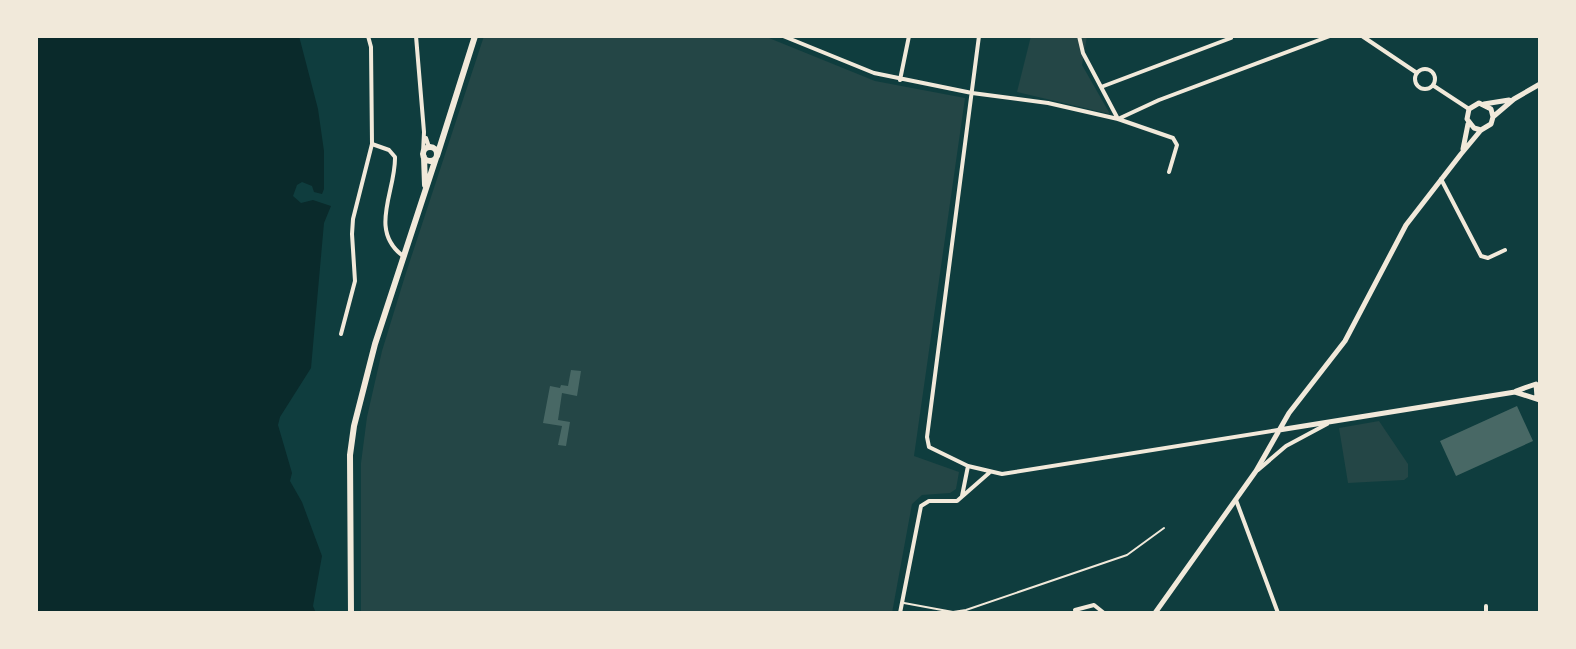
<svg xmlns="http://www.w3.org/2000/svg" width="1576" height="649" font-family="'Fira Sans Condensed',sans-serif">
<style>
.green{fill:#244646}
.water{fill:#0a2a2b}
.building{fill:#486865}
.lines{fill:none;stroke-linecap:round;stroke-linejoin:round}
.service{stroke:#f1e9da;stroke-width:2}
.minor{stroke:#f1e9da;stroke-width:4}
.tertiary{stroke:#f1e9da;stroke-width:5}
.primary{stroke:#f1e9da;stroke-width:6}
</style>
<rect width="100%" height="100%" fill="#0f3d3e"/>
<path class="green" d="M 484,36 L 764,36 L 875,81 L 965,98 L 914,456 L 959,472 L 956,489 L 950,493 L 922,495 L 912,504 L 892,613 L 361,613 L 361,463 L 367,417 L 382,351 L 405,276 Z
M 1031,36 L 1087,36 L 1082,65 L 1110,114 L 1017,92 Z
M 1379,421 L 1408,464 L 1408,477 L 1404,480 L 1348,483 L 1339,428 Z"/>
<path class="water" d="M 36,36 L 299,36 L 318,109 L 324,151 L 324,189 L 322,194 L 314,192 L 312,186 L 302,182 L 297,185 L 293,196 L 301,203 L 313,200 L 331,206 L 324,223 L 311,368 L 280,417 L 278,425 L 292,473 L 290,481 L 302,502 L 322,556 L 313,606 L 316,613 L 36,613 Z"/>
<path class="building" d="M 571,370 L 581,371 L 577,396 L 562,393 L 558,420 L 570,422 L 566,446 L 558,445 L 562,426 L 543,423 L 550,386 L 560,388 L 561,385 L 568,386 Z
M 1517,406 L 1533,441 L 1456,476 L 1440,441 Z"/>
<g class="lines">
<path class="service" d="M 904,603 L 953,612 L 966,610 L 1127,555 L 1164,528"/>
<path class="minor" d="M 416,36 L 424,132 L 423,153
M 783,36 L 874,73 L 972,93 L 1048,103 L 1118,119 L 1173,138 L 1177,145 L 1169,172
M 979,36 L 927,437 L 929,447 L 968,466 L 1002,474 L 1278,430
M 1079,36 L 1083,53 L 1118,119 L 1159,100 L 1330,36
M 1362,36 L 1417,73
M1415 79a10 10 0 1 1 20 0a10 10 0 1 1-20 0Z
M 900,80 L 909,36
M 1434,86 L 1469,109
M 1101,87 L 1231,38
M 426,138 L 429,147
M 372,144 L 389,150 L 395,157 C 396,191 368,230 403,256
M 1441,179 L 1481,256 L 1488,258 L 1505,250
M 341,334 L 355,281 L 352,234 L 353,219 L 372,144 L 371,47 L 368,36
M 1258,470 L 1286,446 L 1327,424
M 962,496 L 968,466
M 1236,500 L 1278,613
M 1075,610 L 1094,605 L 1104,613
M 900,613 L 921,506 L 929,501 L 957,501 L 989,473
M 1486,613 L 1486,606"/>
<path class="tertiary" d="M 1484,104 L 1509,100
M 1494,116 L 1514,99 L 1540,84
M 1463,149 L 1468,124
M 1516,391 L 1536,384 L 1537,397
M 1279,430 L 1515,392 L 1540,400
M 1155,613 L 1256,471 L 1289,413 L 1345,341 L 1406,225 L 1461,154 L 1481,130 L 1491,124 L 1493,117 L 1491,109 L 1479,103 L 1469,109 L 1467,119 L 1474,128 L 1481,130"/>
<path class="primary" d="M423 154a7 7 0 1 1 14 0a7 7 0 1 1-14 0Z
M 437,156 L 475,36
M 424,157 L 425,185
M 351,613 L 350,455 L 354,426 L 375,344 L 436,158"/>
</g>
<rect width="1576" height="649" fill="none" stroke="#f1e9da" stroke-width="76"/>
</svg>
